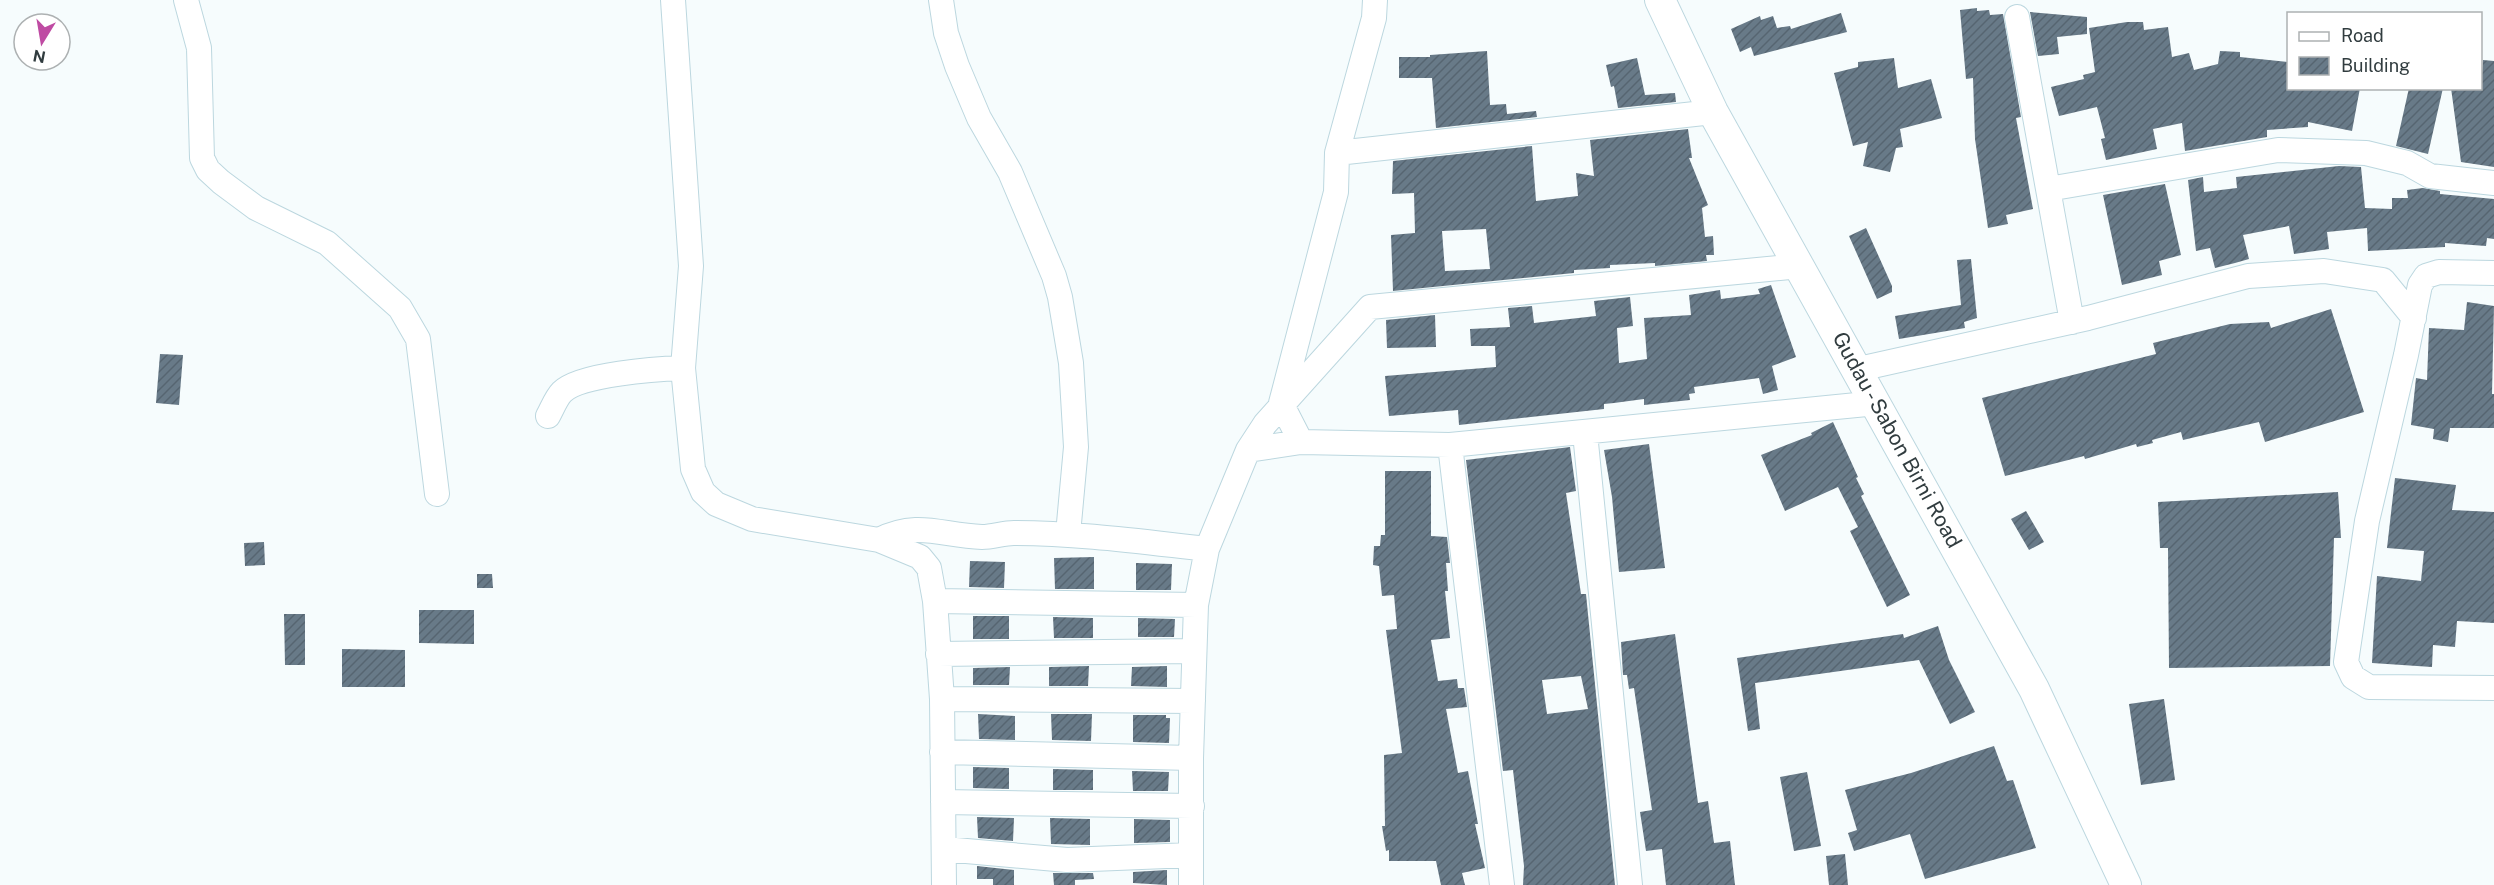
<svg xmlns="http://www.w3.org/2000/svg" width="2494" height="885" font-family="'Public Sans',sans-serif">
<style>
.building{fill:url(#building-hatch);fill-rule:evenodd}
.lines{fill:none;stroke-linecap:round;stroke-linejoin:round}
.minor-casing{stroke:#bcd7df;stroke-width:26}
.major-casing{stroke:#bcd7df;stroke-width:32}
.minor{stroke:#fff;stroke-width:24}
.major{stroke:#fff;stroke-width:30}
.labels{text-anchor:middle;stroke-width:6;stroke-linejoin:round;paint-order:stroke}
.street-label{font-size:21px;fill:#313c3f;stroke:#fff}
</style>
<defs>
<pattern id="building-hatch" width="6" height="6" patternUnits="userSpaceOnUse" patternTransform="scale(1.5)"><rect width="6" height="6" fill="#687a88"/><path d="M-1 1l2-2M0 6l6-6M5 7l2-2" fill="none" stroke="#566571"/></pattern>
</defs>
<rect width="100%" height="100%" fill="#f6fcfd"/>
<path class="building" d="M 1977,8 L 1977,11 L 1989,10 L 1990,15 L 2003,14 L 2021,117 L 2016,118 L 2033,209 L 2006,215 L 2008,224 L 1988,228 L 1975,139 L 1973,78 L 1966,79 L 1960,10 Z
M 2030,12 L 2087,17 L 2087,34 L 2057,37 L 2059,54 L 2038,56 Z
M 1841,13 L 1847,32 L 1754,56 L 1751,47 L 1740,52 L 1731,29 L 1760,16 L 1761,20 L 1773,16 L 1777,28 L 1790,26 L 1791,29 Z
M 2127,22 L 2143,22 L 2144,30 L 2168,27 L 2172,57 L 2189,53 L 2194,70 L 2218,64 L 2220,51 L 2240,52 L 2240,57 L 2289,62 L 2289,88 L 2360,88 L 2352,131 L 2308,122 L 2308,127 L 2267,130 L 2267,137 L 2185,151 L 2182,123 L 2153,129 L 2157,149 L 2106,160 L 2101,139 L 2105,138 L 2097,107 L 2059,116 L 2051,87 L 2084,79 L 2083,75 L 2095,72 L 2089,28 Z
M 1487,51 L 1490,105 L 1506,104 L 1507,114 L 1536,111 L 1537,117 L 1436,128 L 1432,78 L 1399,78 L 1399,57 L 1430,57 L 1430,55 Z
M 1637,58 L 1645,95 L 1675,93 L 1676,102 L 1618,108 L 1614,86 L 1611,87 L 1606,65 Z
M 1894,58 L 1898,88 L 1931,79 L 1942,118 L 1900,129 L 1903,147 L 1896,148 L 1890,172 L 1863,166 L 1868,142 L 1853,146 L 1834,73 L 1858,67 L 1858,62 Z
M 2483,60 L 2494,61 L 2494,167 L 2461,162 L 2451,88 L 2481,88 Z
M 2409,88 L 2443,88 L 2428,154 L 2396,146 Z
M 1688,129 L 1692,158 L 1689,158 L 1708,205 L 1702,208 L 1705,237 L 1713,236 L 1714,255 L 1706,255 L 1707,261 L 1655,266 L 1655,263 L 1610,265 L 1610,268 L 1574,270 L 1574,273 L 1393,291 L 1391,235 L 1415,233 L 1414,193 L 1392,194 L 1393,161 L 1532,146 L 1536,201 L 1578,196 L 1576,173 L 1594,176 L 1590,140 ZM 1486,229 L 1490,269 L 1445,271 L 1442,231 Z
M 2339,166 L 2361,167 L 2365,208 L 2392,209 L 2392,198 L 2408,198 L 2407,190 L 2423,188 L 2440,191 L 2440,194 L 2494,199 L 2494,239 L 2487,238 L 2486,246 L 2445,243 L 2445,247 L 2368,251 L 2367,228 L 2327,232 L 2329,249 L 2294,254 L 2289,226 L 2243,235 L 2249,259 L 2235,263 L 2215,268 L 2210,248 L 2196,251 L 2188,180 L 2203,177 L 2204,192 L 2237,188 L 2236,177 Z
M 2165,184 L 2181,255 L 2159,261 L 2162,275 L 2122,285 L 2103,195 Z
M 1866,228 L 1892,286 L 1892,292 L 1877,299 L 1849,236 Z
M 1971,259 L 1977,318 L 1964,322 L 1965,328 L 1899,339 L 1895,316 L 1961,305 L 1957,260 Z
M 1771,285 L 1796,357 L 1772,366 L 1778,390 L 1763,394 L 1759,378 L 1694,387 L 1695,393 L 1689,394 L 1690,400 L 1644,405 L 1644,399 L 1614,403 L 1604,404 L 1604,409 L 1459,425 L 1458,410 L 1389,416 L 1385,376 L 1496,367 L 1495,346 L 1471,346 L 1470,329 L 1510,327 L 1508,308 L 1532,306 L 1534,323 L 1596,316 L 1594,301 L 1630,297 L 1633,326 L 1617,328 L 1619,363 L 1647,359 L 1644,318 L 1691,315 L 1689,295 L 1720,290 L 1721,299 L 1760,294 L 1758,289 Z
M 2467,302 L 2494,306 L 2492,394 L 2494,394 L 2494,428 L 2450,428 L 2448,442 L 2433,439 L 2434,429 L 2411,425 L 2416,378 L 2427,380 L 2429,328 L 2464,330 Z
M 2331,309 L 2364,412 L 2265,442 L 2259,422 L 2183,440 L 2181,432 L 2152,440 L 2153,443 L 2137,447 L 2136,444 L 2085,459 L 2084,456 L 2005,476 L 1982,398 L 2156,354 L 2153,343 L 2230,324 L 2269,322 L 2271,328 Z
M 1435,315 L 1436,347 L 1387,348 L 1386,320 Z
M 160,354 L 183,355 L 179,405 L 156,403 Z
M 1833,422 L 1858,477 L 1856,478 L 1864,494 L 1861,496 L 1910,595 L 1887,607 L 1850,531 L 1858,527 L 1838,487 L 1785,511 L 1761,455 L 1812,435 L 1811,433 Z
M 1649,444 L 1665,568 L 1619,572 L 1612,497 L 1604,450 Z
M 1570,447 L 1576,491 L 1566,493 L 1581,594 L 1586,594 L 1615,885 L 1523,885 L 1524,866 L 1513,770 L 1503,771 L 1466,460 ZM 1581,676 L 1588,709 L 1547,714 L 1542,680 Z
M 1385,471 L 1431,471 L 1431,536 L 1447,537 L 1450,563 L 1446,563 L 1448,591 L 1445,591 L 1450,638 L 1431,640 L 1438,681 L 1457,679 L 1458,688 L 1464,688 L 1467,707 L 1446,709 L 1458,773 L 1468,771 L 1478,824 L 1475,824 L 1485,868 L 1462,873 L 1465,885 L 1441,885 L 1436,861 L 1389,861 L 1389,850 L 1386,851 L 1382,826 L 1385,826 L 1384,755 L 1402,753 L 1386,630 L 1397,629 L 1394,595 L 1382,596 L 1379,566 L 1373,565 L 1374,546 L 1380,546 L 1381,535 L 1385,535 Z
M 2395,478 L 2456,485 L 2452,510 L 2494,512 L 2494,623 L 2457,621 L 2455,647 L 2433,645 L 2432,667 L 2372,663 L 2377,576 L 2421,581 L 2424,551 L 2387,548 Z
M 2338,492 L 2341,538 L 2334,538 L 2330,666 L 2169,668 L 2168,548 L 2160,548 L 2158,502 Z
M 2026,511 L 2044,542 L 2029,550 L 2011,519 Z
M 264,542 L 265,565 L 245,566 L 244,543 Z
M 1094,557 L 1094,589 L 1055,589 L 1054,558 Z
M 970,561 L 1005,562 L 1004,588 L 969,587 Z
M 1136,563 L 1172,564 L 1171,590 L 1136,590 Z
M 477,574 L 492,574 L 493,588 L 477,588 Z
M 419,610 L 474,610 L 474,644 L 419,643 Z
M 284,614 L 305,614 L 305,665 L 285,665 Z
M 973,616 L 1009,616 L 1009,639 L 973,639 Z
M 1053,617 L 1093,618 L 1093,638 L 1054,638 Z
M 1138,618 L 1175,619 L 1174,637 L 1138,637 Z
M 1938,626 L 1949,660 L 1975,712 L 1950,724 L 1919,660 L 1755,683 L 1760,729 L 1748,731 L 1737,658 L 1903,634 L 1904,638 Z
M 1675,634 L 1698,803 L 1708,801 L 1714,843 L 1730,841 L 1735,885 L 1666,885 L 1662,849 L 1646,851 L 1640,812 L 1652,810 L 1634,688 L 1629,689 L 1627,675 L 1623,675 L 1621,642 Z
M 342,649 L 405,650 L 405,687 L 342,687 Z
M 1089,666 L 1088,686 L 1049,686 L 1049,667 Z
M 1167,666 L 1167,687 L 1131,686 L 1132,667 Z
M 1010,667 L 1009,685 L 973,685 L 973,668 Z
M 2164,699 L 2175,780 L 2141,785 L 2129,704 Z
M 978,714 L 1015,716 L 1015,740 L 979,739 Z
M 1051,714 L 1092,714 L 1091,741 L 1052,740 Z
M 1133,715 L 1166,715 L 1166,718 L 1170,718 L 1169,743 L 1133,742 Z
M 1994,746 L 2007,781 L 2013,780 L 2036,848 L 1925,879 L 1910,834 L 1854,851 L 1848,833 L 1857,830 L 1845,790 L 1911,773 Z
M 973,767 L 1009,768 L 1009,789 L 973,788 Z
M 1053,769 L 1093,770 L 1093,790 L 1053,790 Z
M 1132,771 L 1169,772 L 1168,791 L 1133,791 Z
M 1807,772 L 1821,846 L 1794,851 L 1780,777 Z
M 977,817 L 1014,818 L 1013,841 L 978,838 Z
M 1050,818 L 1090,819 L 1090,845 L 1051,844 Z
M 1134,819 L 1170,820 L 1170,842 L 1134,843 Z
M 1845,854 L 1848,885 L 1829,885 L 1826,856 Z
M 977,866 L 1014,870 L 1014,885 L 993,885 L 993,879 L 977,879 Z
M 1167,870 L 1167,885 L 1133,883 L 1133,872 Z
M 1053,873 L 1093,873 L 1094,879 L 1075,880 L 1075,885 L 1054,885 Z"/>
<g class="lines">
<g class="minor-casing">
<path id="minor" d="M 186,0 L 199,48 L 202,158 L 208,170 L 221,182 L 256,208 L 327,243 L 400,308 L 418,339 L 437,494
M 673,0 L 691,266 L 683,368 L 693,469 L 703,492 L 716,504 L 752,519 L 879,540 L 920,557 L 929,568 L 935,601 L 942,699 L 944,885
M 941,0 L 946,33 L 957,66 L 979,118 L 1010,172 L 1054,276 L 1060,297 L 1071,363 L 1076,447 L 1068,534
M 2017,17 L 2072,322
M 1337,153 L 1713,112
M 2048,189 L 2278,150 L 2366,153 L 2407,163 L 2430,176 L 2494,183
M 2494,273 L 2439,272 L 2426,276 L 2420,285 L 2406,355 L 2367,521 L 2346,662 L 2353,677 L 2369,687 L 2494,688
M 1859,369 L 2088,318 L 2248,276 L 2324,271 L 2383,280 L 2414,318
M 548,416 C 552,409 556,398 562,392 C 580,374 657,369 683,368
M 1585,433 L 1630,885
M 1301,442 L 1281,403 L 1336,192 L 1337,153 L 1374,18 L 1375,0
M 1450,445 L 1502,885
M 1248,450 L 1301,442 L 1450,445 L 1877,403
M 879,540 C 919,520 942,536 982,537 C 993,537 1003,533 1014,533 C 1078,533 1143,542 1207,549
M 935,601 L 1196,605
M 938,654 L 1194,651
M 942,699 L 1193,701
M 942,752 L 1191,758
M 943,802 L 1192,806
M 944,849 L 1067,860 L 1191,855
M 1191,885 L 1191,758 L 1196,605 L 1207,549 L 1248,450 L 1265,424 L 1370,307 L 1800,266"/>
</g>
<g class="major-casing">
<path id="major" d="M 1660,0 L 1713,112 L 2034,689 L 2126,885"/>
</g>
<use href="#minor" class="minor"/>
<use href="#major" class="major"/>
</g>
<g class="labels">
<g class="street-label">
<text transform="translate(1897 440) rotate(61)" y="7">Gudau - Sabon Birni Road</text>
</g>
</g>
<rect x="2287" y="12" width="195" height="78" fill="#ffffff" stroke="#adb1b2" stroke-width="1.5"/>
<rect x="2299" y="32" width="30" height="9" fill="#ffffff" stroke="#adb1b2" stroke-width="1.5"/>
<text x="2341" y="42" font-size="18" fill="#313c3f">Road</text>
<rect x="2299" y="57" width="30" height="18" fill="url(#building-hatch)" stroke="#adb1b2" stroke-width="1.5"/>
<text x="2341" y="72" font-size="18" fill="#313c3f">Building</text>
<g transform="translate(42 42) rotate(191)"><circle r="28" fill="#ffffff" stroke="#adb1b2" stroke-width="1.5"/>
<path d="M0-4.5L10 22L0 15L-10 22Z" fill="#bf4ba3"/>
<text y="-9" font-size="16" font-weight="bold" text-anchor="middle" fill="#313c3f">N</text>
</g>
</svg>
